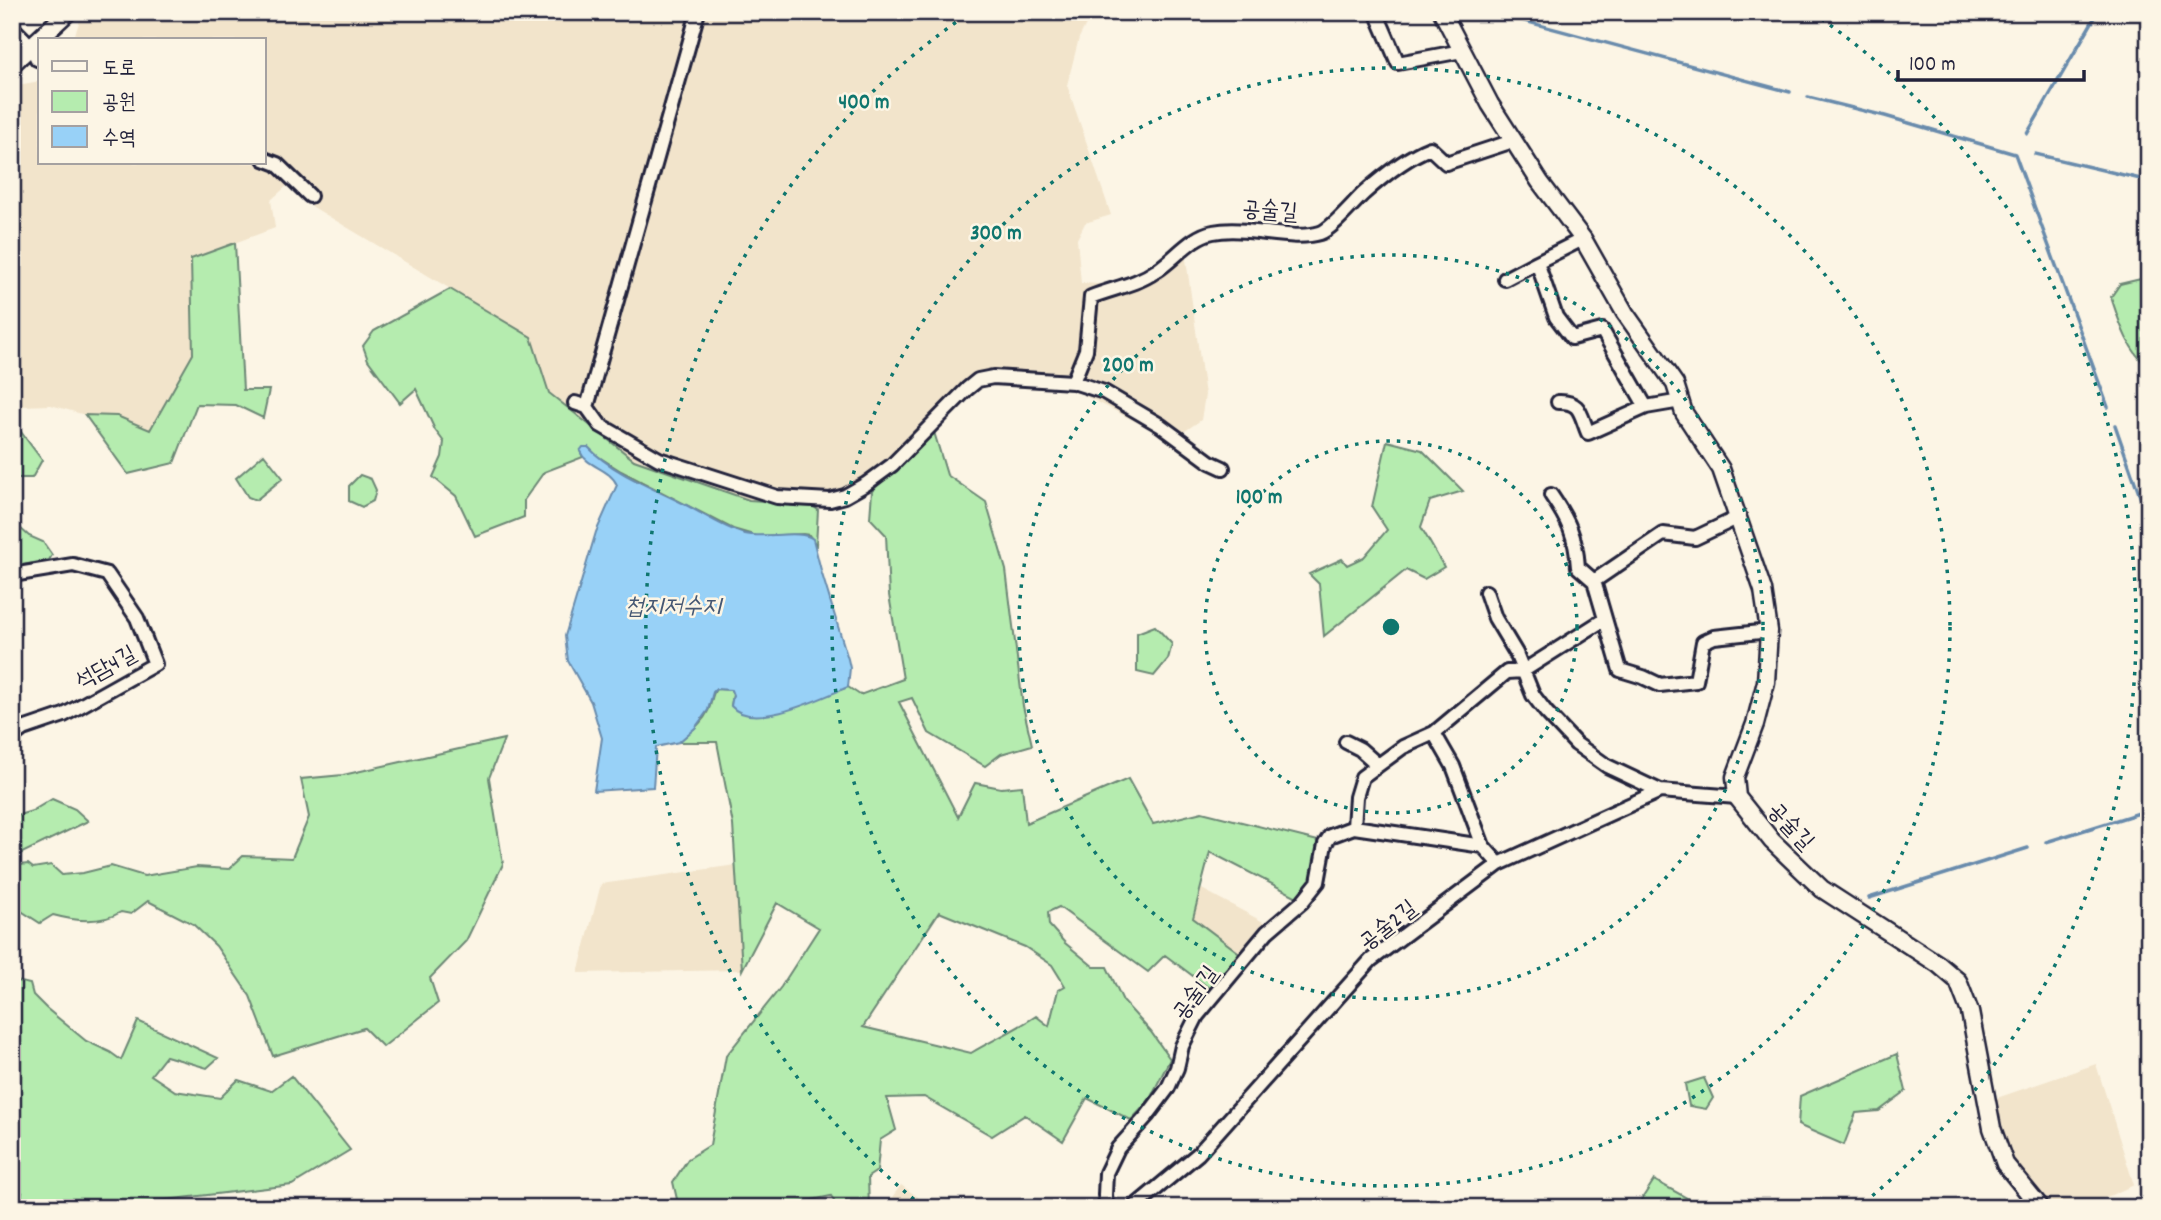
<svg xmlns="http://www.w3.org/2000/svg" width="2161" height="1220" font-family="Dekko,'Poor Story',sans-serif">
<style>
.built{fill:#f2e4cb}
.green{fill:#b5ecaf;stroke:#6c8775;stroke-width:2;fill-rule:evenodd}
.water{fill:#98d1f7;stroke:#698bac;stroke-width:2}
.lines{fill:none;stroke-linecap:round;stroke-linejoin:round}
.stream{stroke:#698bac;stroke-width:3.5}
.minor-casing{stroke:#22223b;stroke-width:18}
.tertiary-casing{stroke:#22223b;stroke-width:21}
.minor{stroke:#fcf5e5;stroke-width:12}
.tertiary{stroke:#fcf5e5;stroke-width:16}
.ring{fill:none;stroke:#0f766e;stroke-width:3.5;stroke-dasharray:3.5 7}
.labels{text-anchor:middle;stroke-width:5;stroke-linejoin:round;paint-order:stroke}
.street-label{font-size:23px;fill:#22223b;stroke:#fcf5e5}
.water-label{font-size:24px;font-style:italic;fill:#455773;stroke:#fcf5e5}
.centre{fill:#0f766e;stroke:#fcf5e5;stroke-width:3.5}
.ring-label{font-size:21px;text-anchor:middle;font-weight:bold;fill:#0f766e;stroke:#fcf5e5;stroke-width:5;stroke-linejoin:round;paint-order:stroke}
</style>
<rect width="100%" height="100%" fill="#fcf5e5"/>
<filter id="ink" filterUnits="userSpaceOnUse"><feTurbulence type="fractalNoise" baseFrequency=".0143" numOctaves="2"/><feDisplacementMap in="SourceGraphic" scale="14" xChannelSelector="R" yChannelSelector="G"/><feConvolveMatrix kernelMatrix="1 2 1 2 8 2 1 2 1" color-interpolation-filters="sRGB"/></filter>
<g filter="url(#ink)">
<path class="built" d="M 89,12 L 1092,12 L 1079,38 L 1067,85 L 1111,215 L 1085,223 L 1077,239 L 1081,283 L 1116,285 L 1156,266 L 1184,245 L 1205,395 L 1201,420 L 1172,440 L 1076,391 L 979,382 L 949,399 L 869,476 L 810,504 L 749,500 L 634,460 L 549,393 L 531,337 L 313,207 L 288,185 L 271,200 L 275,228 L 191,259 L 193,354 L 150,430 L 117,416 L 85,415 L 51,405 L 21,406 L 12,411 L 12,276 L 18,270 L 12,264 L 12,86 L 40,81 L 40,163 L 264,163 L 264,40 L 73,40 L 80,20 Z
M 736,865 L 742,970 L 578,973 L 601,884 Z
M 1200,888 L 1269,925 L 1242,955 L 1193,918 Z
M 2096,1064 L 2134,1185 L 2082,1208 L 2056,1208 L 2011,1159 L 1994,1099 Z
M 901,1185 L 933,1208 L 884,1208 Z"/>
<path class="green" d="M 235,243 L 243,390 L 269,390 L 263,418 L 236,405 L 197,404 L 174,463 L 128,474 L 85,415 L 117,416 L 150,430 L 193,354 L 191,259 Z
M 2149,277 L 2149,368 C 2127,349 2120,324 2111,297 L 2120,284 Z
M 450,289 L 531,337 L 549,393 L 634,460 L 749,500 L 810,504 L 818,510 L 816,545 L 809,535 L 803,534 L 757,536 L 733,529 L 621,471 L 596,455 L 588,447 L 580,451 L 583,457 L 544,472 L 524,500 L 524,517 L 475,536 L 456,496 L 433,477 L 442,457 L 444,442 L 435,430 L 416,389 L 400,403 L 368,360 L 363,346 L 374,331 Z
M 12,428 L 18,428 L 42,460 L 32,478 L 12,478 Z
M 934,432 L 947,475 L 986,502 L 1006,570 L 1023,706 L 1032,745 L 1001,754 L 985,766 L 929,733 L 912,698 L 899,702 L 958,817 L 975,783 L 1001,788 L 1022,786 L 1026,823 L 1128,779 L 1153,824 L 1202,812 L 1322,842 L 1314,875 L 1299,898 L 1210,852 L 1193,918 L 1242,955 L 1213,991 L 1165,955 L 1148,972 L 1059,907 L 1048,912 L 1049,925 L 1065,943 L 1094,967 L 1107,967 L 1123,1001 L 1151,1032 L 1170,1059 L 1149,1101 L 1131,1120 L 1087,1098 L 1063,1141 L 1025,1115 L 992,1136 L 924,1097 L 887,1098 L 896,1130 L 880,1140 L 877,1171 L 868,1177 L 869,1208 L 838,1208 L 831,1196 L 793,1204 L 793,1208 L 679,1208 L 673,1182 L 688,1159 L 710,1145 L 726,1056 L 781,987 L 819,928 L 777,903 L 742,970 L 733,825 L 717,742 L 679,742 C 689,732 702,724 708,711 C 712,704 711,695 716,689 L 731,690 L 733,695 L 731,705 L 771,714 L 848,687 L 860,695 L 903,679 L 889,595 L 886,535 L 870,518 L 872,491 ZM 939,912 L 1025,947 L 1052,965 L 1065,986 L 1058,990 L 1049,1026 L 1036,1016 C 1015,1030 993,1040 971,1053 L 863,1027 Z
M 1387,441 L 1422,450 L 1463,491 L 1430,501 L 1421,527 L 1444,567 L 1424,579 L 1406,570 L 1324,636 L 1319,584 L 1309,574 L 1342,559 L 1347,565 L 1364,557 L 1387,530 L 1372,507 Z
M 264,454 L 283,478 L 256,500 L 248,497 L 236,478 Z
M 360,475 L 371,479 L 376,490 L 373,501 L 362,507 L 349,501 L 349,486 Z
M 12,521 L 29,536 L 43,542 L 52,555 L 49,560 L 12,567 Z
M 1155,626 L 1172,644 L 1168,659 L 1154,676 L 1137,672 L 1137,633 Z
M 504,739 L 489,778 L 503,864 L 466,941 L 430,978 L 438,1003 L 383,1047 L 364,1028 L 273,1056 L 250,996 L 216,946 L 193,924 L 148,901 L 131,914 L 121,912 C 101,924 75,921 53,915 L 40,923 L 12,905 L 12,878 L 19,875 L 20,865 L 28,864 L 33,868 L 51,865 L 62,875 L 83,873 L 111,866 L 144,876 L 197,867 L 229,869 L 243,856 L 292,858 L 309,817 L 301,779 L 343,775 Z
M 52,799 L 75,809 L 88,821 L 12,858 L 12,817 L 32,811 Z
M 12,980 L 30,984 L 33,995 L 46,1008 L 86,1041 L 110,1052 L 121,1060 L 138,1021 L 218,1058 L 207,1068 L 166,1056 L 151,1075 L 175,1091 L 220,1098 L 238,1080 L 271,1091 L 291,1076 L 350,1150 L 292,1185 L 141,1203 L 138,1208 L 18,1208 L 22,1193 L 12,1194 Z
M 1897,1054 L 1906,1091 L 1879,1111 L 1856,1113 L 1844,1145 L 1798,1125 L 1800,1096 Z
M 1704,1078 L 1713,1098 L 1706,1109 L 1689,1106 L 1685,1084 Z
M 1654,1180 L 1687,1198 L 1680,1208 L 1636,1208 Z"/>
<path class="water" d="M 583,447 L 588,447 C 614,474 653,488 686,505 C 705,515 724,528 745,534 C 763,539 802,529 813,539 L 822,574 L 848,659 L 850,668 L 848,687 C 821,698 753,732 731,706 L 733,695 L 731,690 L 716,689 L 713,692 L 708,710 L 695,728 L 679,742 L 656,747 L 653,787 L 594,791 L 602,738 L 591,702 L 568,661 L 565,636 L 596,532 L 617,485 C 610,468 586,467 580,451 Z"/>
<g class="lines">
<path class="stream" d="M 1491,12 L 1790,92
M 1808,97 L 1885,116 L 2015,154 L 2108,407
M 2027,134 L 2098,12
M 2035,154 L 2149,181
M 2115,425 L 2149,522
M 2046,842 L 2149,810
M 1869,898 L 2028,848"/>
<g class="minor-casing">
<path id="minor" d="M 1376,12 L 1398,63 L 1462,51
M 13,28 L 31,46 L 37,59 L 40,60
M 264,159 L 277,164 L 310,196
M 1583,239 L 1537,262 L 1556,317 L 1572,338 L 1602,330 L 1646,407
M 1505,279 L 1537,262
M 1073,382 L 1086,350 L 1091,297 C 1113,288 1136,285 1156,271 C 1175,259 1191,236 1213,232 C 1247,225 1291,242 1320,233 C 1332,229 1354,202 1364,193 C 1382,177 1409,156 1430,148 L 1446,163 L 1513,141
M 1558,402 C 1581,401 1580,414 1588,433 L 1646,407 L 1681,401
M 575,403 L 587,407 L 600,425 L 659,459 L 777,497 L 830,500 L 845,496 L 866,484 L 892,465 L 967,389 L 978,380 L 993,377 L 1073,382 L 1104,392 L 1160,425 L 1210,462 L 1223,468
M 587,407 L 698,12
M 1551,495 C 1568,520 1576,536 1578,567 L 1594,581 L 1663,534 L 1695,538 L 1739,517
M 12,575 L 73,565 L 107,574 L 137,618 L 155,664 L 64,715 L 23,729 L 12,737
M 1594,581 L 1620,670 L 1643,677 L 1660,685 L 1696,681 L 1703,642 L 1714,637 L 1769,631
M 1486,592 L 1495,618 L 1516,653 L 1533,695 L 1546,712 L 1576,744 L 1607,766 L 1660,791
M 1434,733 L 1453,766 L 1483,846 L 1499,864
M 1346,742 L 1360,749 L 1378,765
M 1354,827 L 1356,797 L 1362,777 L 1403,747 L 1434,733 L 1507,672 L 1523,671 L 1605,619
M 1107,1208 L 1105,1195 L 1106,1173 L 1118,1148 L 1147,1116 L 1168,1088 L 1177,1068 L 1182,1046 L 1197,1016 L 1267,932 L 1302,902 L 1318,882 L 1325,844 L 1330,836 L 1354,827 L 1483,846
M 1133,1208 L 1198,1154 L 1371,960 L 1499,864 L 1660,791 L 1737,797"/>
</g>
<g class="tertiary-casing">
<path id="tertiary" d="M 1442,12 L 1490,104 L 1540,182 L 1583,239 L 1625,313 L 1675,384 L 1684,413 L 1721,469 L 1763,590 L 1769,631 L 1766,682 L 1755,724 L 1735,777 L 1737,797 L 1772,841 L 1822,889 L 1938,964 L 1958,981 L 1970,1012 L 1992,1128 L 2005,1164 L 2041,1208
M 12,64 L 68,12"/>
</g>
<use href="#minor" class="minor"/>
<use href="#tertiary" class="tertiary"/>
</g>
</g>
<g class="ring">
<circle cx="1391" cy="627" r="186"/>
<circle cx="1391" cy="627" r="372"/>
<circle cx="1391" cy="627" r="559"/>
<path d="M922 1206A745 745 0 0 1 969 13M1813 13A745 745 0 0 1 1860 1206"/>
</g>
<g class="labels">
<g class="street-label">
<text transform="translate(1270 209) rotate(4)" y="8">공술길</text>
<text transform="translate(105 666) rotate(-29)" y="8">석담4길</text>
<text transform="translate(1792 825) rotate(47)" y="8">공술길</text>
<text transform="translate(1387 924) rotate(-38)" y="8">공술2길</text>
<text transform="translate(1194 992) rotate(-54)" y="8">공술1길</text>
</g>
<g class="water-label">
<text x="673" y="613">첩지저수지</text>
</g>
</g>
<circle cx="1391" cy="627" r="10" class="centre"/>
<g class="ring-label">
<text x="864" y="108">400 m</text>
<text x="996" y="239">300 m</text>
<text x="1128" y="371">200 m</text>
<text x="1259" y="503">100 m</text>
</g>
<rect width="2161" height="1220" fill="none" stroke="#fcf5e5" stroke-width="42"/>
<rect x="21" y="21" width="2119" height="1178" fill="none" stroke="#22223b" stroke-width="2.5" filter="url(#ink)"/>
<rect x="38" y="38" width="228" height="126" fill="#fcf5e5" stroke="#a5a1a1" stroke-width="2"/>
<rect x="52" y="61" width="35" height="10" fill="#fcf5e5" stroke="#a5a1a1" stroke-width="2"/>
<text x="102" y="74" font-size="21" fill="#22223b">도로</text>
<rect x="52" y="91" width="35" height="21" fill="#b5ecaf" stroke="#a5a1a1" stroke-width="2"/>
<text x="102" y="108" font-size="21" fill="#22223b">공원</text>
<rect x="52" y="126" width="35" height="21" fill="#98d1f7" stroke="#a5a1a1" stroke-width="2"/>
<text x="102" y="144" font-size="21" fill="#22223b">수역</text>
<path d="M1898 70v10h186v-10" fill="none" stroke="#22223b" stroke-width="3.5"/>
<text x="1909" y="70" font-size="21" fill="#22223b" stroke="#fcf5e5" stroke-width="5" paint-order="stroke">100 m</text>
</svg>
